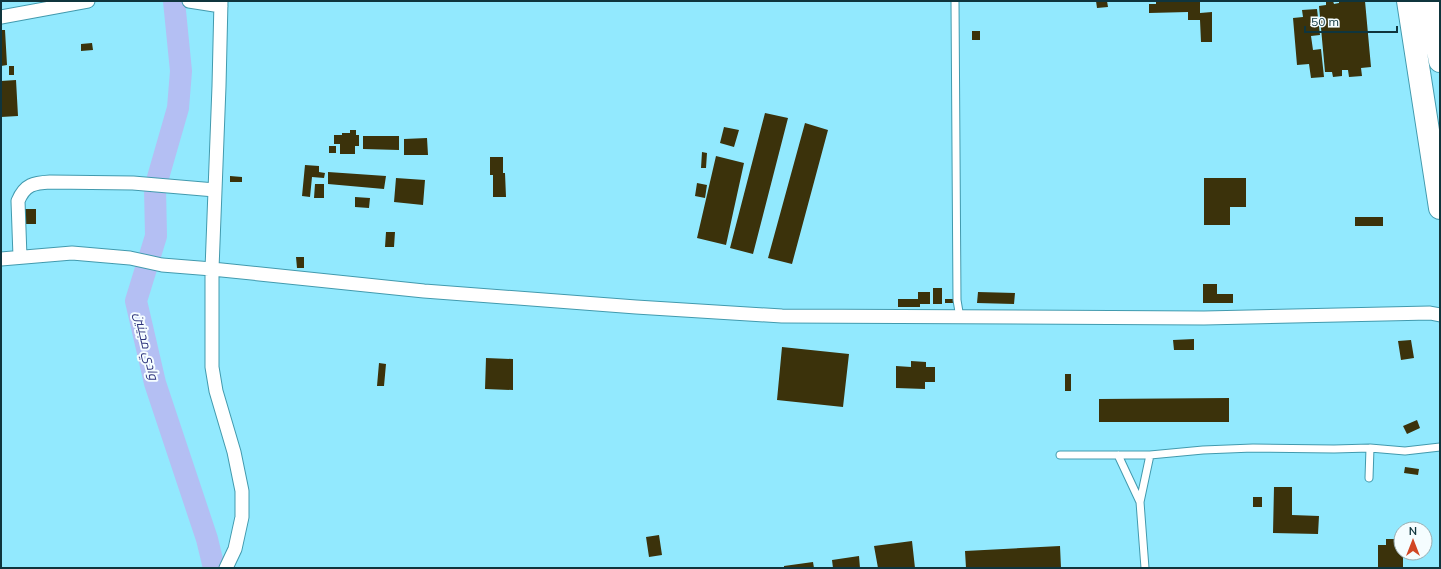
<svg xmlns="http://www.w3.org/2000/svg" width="1441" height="569" font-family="Mulish,Cairo,sans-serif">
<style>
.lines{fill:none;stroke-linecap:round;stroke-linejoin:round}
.river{stroke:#b4bff3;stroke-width:22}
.building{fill:#3b320b}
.lane-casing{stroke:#429aae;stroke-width:9}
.street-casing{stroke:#429aae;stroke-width:15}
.highway-casing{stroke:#429aae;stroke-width:24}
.lane{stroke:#fff;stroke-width:7}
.street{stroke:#fff;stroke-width:13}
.highway{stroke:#fff;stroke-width:22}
.labels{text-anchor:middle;stroke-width:4;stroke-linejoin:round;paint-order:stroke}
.water-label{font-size:13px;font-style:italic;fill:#2c327b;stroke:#f5fdff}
</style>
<rect width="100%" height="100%" fill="#92e9fe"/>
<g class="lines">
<path class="river" d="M 174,1 L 181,71 L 178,108 L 155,188 L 156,236 L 136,301 L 155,383 L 207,539 L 214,568"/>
</g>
<path class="building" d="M 1096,1 L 1107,1 L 1108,7 L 1097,8 Z
M 1156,1 L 1200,1 L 1200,13 L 1212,12 L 1212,42 L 1201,42 L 1200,20 L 1188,20 L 1188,12 L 1149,13 L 1149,4 L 1156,4 Z
M 1326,1 L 1333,1 L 1334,4 L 1339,3 L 1339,1 L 1365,1 L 1371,67 L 1361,68 L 1362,76 L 1349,77 L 1348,70 L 1342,70 L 1342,76 L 1333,77 L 1332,72 L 1325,72 L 1319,6 L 1326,5 Z
M 1317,9 L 1320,35 L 1311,36 L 1313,50 L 1321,49 L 1324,77 L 1311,78 L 1309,64 L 1297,65 L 1293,18 L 1303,17 L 1302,10 Z
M 1,30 L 5,30 L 7,65 L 1,66 Z
M 972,31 L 980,31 L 980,40 L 972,40 Z
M 92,43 L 93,50 L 81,51 L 81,44 Z
M 9,66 L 14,66 L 14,75 L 9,75 Z
M 16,80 L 18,116 L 1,117 L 1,81 Z
M 765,113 L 788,118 L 753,254 L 730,248 Z
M 805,123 L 828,130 L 792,264 L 768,258 Z
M 724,127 L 739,130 L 734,147 L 720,143 Z
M 350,130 L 356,130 L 356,135 L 359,135 L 359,146 L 355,146 L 355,154 L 340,154 L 340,144 L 334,144 L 334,135 L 342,135 L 342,133 L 350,133 Z
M 363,136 L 399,136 L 399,150 L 363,149 Z
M 427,138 L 428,155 L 404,155 L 404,139 Z
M 329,146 L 336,146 L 336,153 L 329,153 Z
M 702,152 L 707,153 L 706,168 L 701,168 Z
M 716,156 L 744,163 L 726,245 L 697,238 Z
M 490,157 L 503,157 L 503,173 L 505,173 L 506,197 L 493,197 L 493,175 L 490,175 Z
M 305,165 L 319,166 L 319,172 L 325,173 L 324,178 L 312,177 L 310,197 L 302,196 Z
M 328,172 L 386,176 L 384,189 L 328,184 Z
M 230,176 L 242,177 L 242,182 L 230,182 Z
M 396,178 L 425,180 L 423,205 L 394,202 Z
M 1204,178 L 1246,178 L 1246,207 L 1230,207 L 1230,225 L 1204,225 Z
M 697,183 L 707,185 L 705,198 L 695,196 Z
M 315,184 L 324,184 L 324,198 L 314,198 Z
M 355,197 L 370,198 L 369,208 L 355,207 Z
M 24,209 L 36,209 L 36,224 L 24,224 Z
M 1355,217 L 1383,217 L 1383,226 L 1355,226 Z
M 386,232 L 395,232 L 394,247 L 385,247 Z
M 296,257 L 304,257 L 304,268 L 297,268 Z
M 1203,284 L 1217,284 L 1217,294 L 1233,294 L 1233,303 L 1203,303 Z
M 933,288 L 942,288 L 942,304 L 933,304 Z
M 918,292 L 930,292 L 930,304 L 920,304 L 920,307 L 898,307 L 898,299 L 918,299 Z
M 978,292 L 1015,293 L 1014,304 L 977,303 Z
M 945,299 L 955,299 L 955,303 L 945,303 Z
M 1194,339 L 1194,350 L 1174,350 L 1173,340 Z
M 1411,340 L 1414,358 L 1401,360 L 1398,341 Z
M 782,347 L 849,354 L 843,407 L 777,400 Z
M 486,358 L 513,359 L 513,390 L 485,389 Z
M 911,361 L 926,362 L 926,367 L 935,367 L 935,382 L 925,382 L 925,389 L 896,388 L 896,366 L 911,367 Z
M 379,363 L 386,364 L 384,386 L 377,386 Z
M 1065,374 L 1071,374 L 1071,391 L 1065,391 Z
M 1229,398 L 1229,422 L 1099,422 L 1099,399 Z
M 1417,420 L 1420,428 L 1407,434 L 1403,426 Z
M 1405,467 L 1419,469 L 1418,475 L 1404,473 Z
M 1274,487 L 1292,487 L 1292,515 L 1319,516 L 1318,534 L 1273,533 Z
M 1253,497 L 1262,497 L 1262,507 L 1253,507 Z
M 659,535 L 662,555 L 649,557 L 646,537 Z
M 1386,539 L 1401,539 L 1401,553 L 1403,553 L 1403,568 L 1378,568 L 1378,545 L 1386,545 Z
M 912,541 L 915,568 L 878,568 L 874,546 Z
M 1060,546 L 1061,568 L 966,568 L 965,551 Z
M 859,556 L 860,568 L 833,568 L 832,560 Z
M 813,562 L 814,568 L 784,568 L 784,566 Z"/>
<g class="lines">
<g class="lane-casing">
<path id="lane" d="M 955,1 L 957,300 L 960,318
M 1060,455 L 1150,455 L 1203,450 L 1253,448 L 1334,449 L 1370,448 L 1405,451 L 1440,447
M 1118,455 L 1140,502
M 1369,478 L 1370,448
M 1145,568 L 1140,502 L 1150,455"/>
</g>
<g class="street-casing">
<path id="street" d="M 189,1 L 221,6
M 221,1 L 219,86 L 212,269 L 424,291 L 636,307 L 782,316 L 1204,318 L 1430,313 L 1440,315
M 1,17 L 88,1
M 20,257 L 18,201 C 25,184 34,183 50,182 L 133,183 L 215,190
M 1,259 L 72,253 L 130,258 L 162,265 L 212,269 L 212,367 L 216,391 L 234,452 L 242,491 L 242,517 L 235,549 L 226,568"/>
</g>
<g class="highway-casing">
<path id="highway" d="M 1408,1 L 1440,208
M 1428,1 L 1440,61"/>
</g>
<use href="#lane" class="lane"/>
<use href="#street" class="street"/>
<use href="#highway" class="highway"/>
</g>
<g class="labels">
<g class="water-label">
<text transform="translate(147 346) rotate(77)" y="5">وادي مجينين</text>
</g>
</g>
<rect width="1441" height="569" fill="none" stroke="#0f353d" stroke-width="4"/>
<g transform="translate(1413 541)"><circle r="19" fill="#f5fdff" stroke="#99adb1"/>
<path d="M0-3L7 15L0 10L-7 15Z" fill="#d14725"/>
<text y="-6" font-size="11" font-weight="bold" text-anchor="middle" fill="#0f353d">N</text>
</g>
<path d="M1305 26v6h92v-6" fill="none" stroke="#0f353d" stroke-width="2"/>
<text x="1311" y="26" font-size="12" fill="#0f353d" stroke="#f5fdff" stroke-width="3" paint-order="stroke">50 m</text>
</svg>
